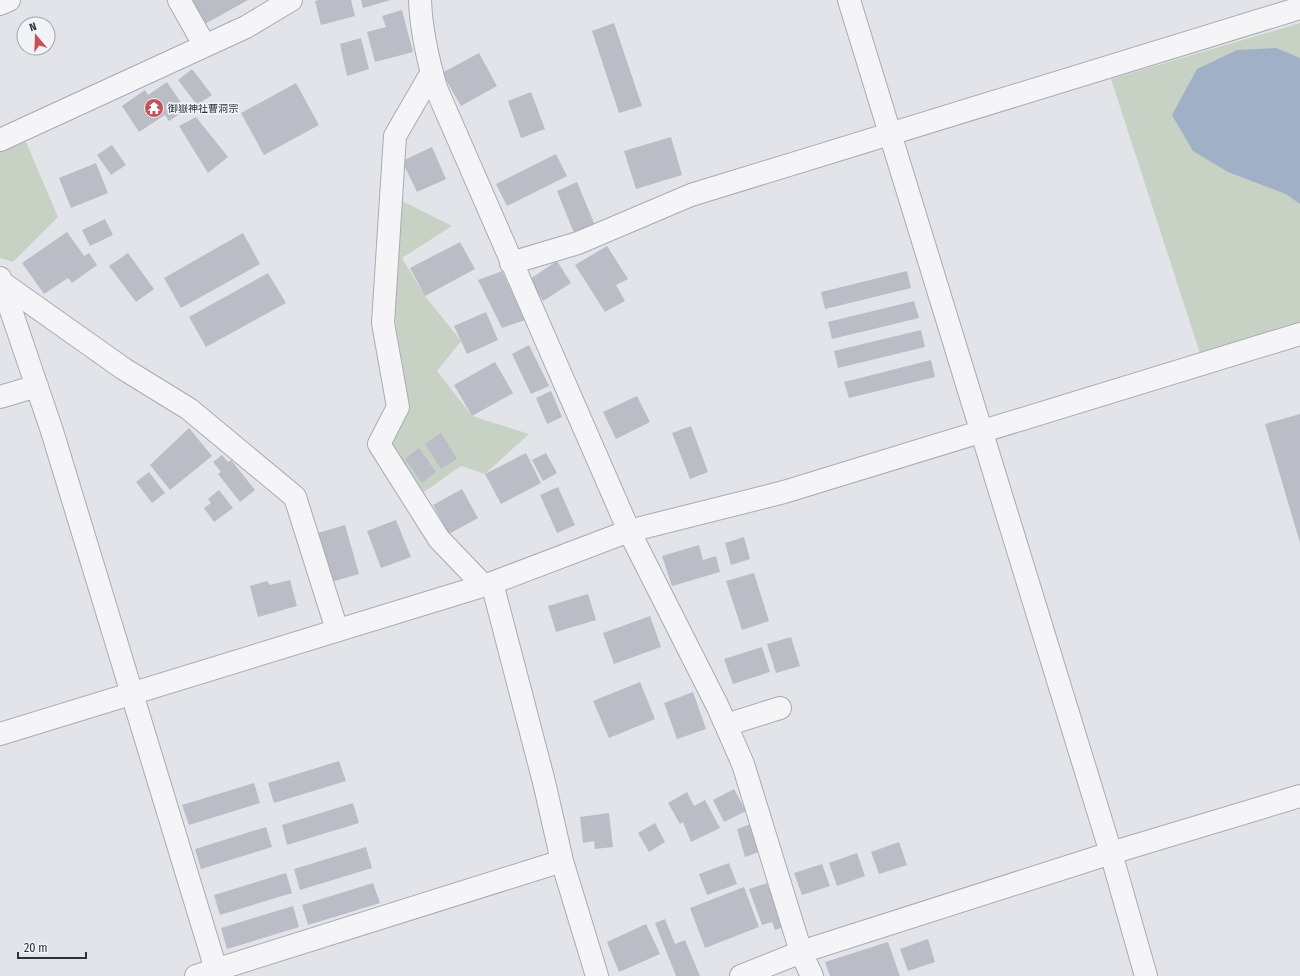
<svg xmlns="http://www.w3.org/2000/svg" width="1300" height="976" font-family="'Fira Sans Condensed','Noto Sans JP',sans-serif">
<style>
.green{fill:#c7d2c4}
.water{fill:#a0b0c6}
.building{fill:#babdc6}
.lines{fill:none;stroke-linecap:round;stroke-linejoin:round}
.minor-casing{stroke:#a8abb3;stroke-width:24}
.minor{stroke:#f5f5f8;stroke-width:22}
.labels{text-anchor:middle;stroke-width:3.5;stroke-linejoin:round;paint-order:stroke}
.poi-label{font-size:10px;fill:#2c3140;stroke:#f2f3f7;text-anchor:start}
</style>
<rect width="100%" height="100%" fill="#e2e4e9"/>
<path class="green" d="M 1300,23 L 1300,337 L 1206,372 L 1111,79 Z
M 0,142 L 26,142 L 58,217 L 13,262 L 0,258 Z
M 392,196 L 452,226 L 402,258 L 425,296 L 461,341 L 437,371 L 472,416 L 529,434 L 485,474 L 461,466 L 414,499 L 379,444 L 398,407 Z"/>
<path class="water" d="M 1276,48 L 1300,58 L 1300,204 L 1286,194 L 1228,172 L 1193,151 L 1172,115 L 1197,69 L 1237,50 Z"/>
<path class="building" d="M 191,0 L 248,0 L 205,24 Z
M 319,0 L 351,0 L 355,16 L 321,25 L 315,1 Z
M 361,0 L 391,0 L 363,8 Z
M 402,10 L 413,52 L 375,62 L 367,32 L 386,27 L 382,16 Z
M 614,23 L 642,106 L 619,113 L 592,31 Z
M 361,38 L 369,69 L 347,76 L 340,44 Z
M 479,53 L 497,86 L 461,106 L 442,73 Z
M 192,69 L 212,95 L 197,105 L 178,80 Z
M 167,82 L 186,110 L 169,121 L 165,115 L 139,132 L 122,106 L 145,90 L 148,95 Z
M 296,83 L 319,125 L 264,155 L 241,113 Z
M 531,92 L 545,129 L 521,138 L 508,101 Z
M 196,117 L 228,157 L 208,173 L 179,126 Z
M 671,137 L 682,175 L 636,189 L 624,151 Z
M 112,145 L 126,165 L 111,175 L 97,155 Z
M 432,147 L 446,179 L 417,192 L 402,161 Z
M 556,154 L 567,176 L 507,206 L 496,184 Z
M 96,163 L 108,193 L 71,208 L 59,178 Z
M 577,182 L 599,235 L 578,243 L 557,191 Z
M 105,219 L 113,235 L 90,246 L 82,230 Z
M 67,232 L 84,256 L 89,253 L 97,265 L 72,283 L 68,278 L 44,294 L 22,263 Z
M 243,233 L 260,264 L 181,308 L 164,278 Z
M 460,242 L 475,269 L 425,296 L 410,268 Z
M 607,246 L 628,279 L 616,285 L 625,301 L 605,312 L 575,265 Z
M 128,253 L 154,289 L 136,302 L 109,266 Z
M 557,261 L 571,283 L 543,301 L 530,279 Z
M 502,271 L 525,320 L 502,328 L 478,280 Z
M 907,271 L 911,288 L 825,309 L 821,292 Z
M 268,273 L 286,303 L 206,347 L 189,317 Z
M 914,301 L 919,318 L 832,339 L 828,322 Z
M 486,312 L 498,340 L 467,354 L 454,326 Z
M 921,330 L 925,347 L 838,368 L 834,351 Z
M 529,345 L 549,386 L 531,394 L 512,354 Z
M 931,360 L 935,377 L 849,398 L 844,382 Z
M 495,362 L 513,393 L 472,416 L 454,385 Z
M 551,391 L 562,417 L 547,424 L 536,398 Z
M 637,396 L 650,422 L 616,439 L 603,412 Z
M 1300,414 L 1300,543 L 1265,424 Z
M 691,426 L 708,472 L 690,479 L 672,433 Z
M 189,428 L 212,456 L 170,490 L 150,465 Z
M 441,433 L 457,459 L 441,469 L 425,444 Z
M 419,448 L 436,472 L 422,483 L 405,459 Z
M 526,453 L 541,483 L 501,504 L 485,474 Z
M 546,453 L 557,473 L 543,481 L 532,460 Z
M 222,455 L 228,462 L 231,460 L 255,490 L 240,502 L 218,474 L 221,472 L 213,462 Z
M 149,472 L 165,493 L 152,503 L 136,482 Z
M 558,487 L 575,525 L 557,533 L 540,495 Z
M 462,489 L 478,518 L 449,534 L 433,505 Z
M 219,490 L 233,508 L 214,522 L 204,508 L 211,503 L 208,499 Z
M 396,520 L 411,557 L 381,568 L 367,531 Z
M 345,525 L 359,574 L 331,582 L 318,533 Z
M 744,537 L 750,559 L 731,565 L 725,543 Z
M 699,545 L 703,560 L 716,556 L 720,572 L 672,586 L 662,556 Z
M 754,573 L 769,621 L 742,630 L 726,581 Z
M 290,580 L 297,606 L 258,617 L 250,586 L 267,581 L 270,585 Z
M 588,594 L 596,620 L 556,632 L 548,606 Z
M 650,616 L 661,647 L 614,664 L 603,633 Z
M 791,637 L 800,666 L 776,673 L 767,644 Z
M 762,647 L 770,672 L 733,684 L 724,659 Z
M 640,682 L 655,719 L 609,738 L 593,701 Z
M 693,692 L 706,729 L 677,739 L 664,703 Z
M 339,761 L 346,781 L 274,803 L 268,783 Z
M 254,783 L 260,803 L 189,825 L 182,805 Z
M 734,789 L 746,811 L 724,822 L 713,800 Z
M 687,792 L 694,806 L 705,800 L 720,828 L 691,842 L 683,822 L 680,824 L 668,803 Z
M 353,803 L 359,823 L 287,845 L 282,825 Z
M 609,813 L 613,847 L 595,849 L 594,841 L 583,843 L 580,817 Z
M 655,823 L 665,842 L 649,852 L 638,833 Z
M 754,823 L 762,851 L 745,857 L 737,829 Z
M 266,827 L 272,847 L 201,869 L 195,849 Z
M 899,842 L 907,865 L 879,874 L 871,852 Z
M 366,847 L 372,868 L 300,890 L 294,869 Z
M 857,853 L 865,876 L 837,886 L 829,863 Z
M 729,863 L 737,884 L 707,895 L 699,874 Z
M 822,864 L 830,886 L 802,895 L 794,873 Z
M 286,873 L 292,893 L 220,915 L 214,895 Z
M 373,883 L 380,903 L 308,925 L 302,905 Z
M 767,883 L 783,927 L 775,930 L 772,922 L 762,925 L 749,889 Z
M 744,887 L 759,927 L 705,948 L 690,908 Z
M 293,906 L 299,927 L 227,949 L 221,928 Z
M 665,919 L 675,944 L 685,940 L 700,976 L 676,976 L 655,923 Z
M 646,924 L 660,954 L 619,972 L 607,942 Z
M 928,939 L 935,962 L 908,971 L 900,949 Z
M 888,942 L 900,976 L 830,976 L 825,962 Z"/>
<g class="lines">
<g class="minor-casing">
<path id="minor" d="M 179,0 L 205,46
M 420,0 C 421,29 428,60 436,88 L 629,531 L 718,707 L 743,764 L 801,952 L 812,976
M 849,0 L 1111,853 L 1146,976
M 0,4 L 9,0
M 432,72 L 395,136 L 383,323 L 398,407 L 379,444 L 439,539 L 483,585
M 0,140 L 246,27 L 291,0
M 511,263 L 578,243 L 691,195 L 1300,8
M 0,278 L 52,431 L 218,976
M 1,282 L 124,369 L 189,409 L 295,497 L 337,630
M 0,397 L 37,386
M 492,583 L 544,782 L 562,861 L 597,976
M 726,725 L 780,708
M 0,734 L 492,583 L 629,531 L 784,492 L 1300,334
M 196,976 L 562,861
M 741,976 L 801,952 L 1111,853 L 1300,796"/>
</g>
<use href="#minor" class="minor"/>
</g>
<defs>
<g id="temple-disc" transform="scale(1)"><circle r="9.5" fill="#c3525b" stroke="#f2f3f7"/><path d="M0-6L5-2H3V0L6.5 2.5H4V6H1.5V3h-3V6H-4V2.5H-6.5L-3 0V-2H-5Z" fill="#fff"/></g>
</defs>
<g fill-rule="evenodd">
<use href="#temple-disc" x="154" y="108"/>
</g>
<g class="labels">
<g class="poi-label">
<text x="168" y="112">御嶽神社曹洞宗</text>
</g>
</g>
<g transform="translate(36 36) rotate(341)"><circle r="19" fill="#f2f3f7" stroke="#a3a5ae"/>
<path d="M0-3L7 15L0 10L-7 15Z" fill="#c3525b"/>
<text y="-6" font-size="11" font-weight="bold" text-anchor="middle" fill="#2c3140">N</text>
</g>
<path d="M18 952v6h68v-6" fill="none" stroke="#2c3140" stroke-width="2"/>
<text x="24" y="952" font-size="12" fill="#2c3140" stroke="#f2f3f7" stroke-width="3" paint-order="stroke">20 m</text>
</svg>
